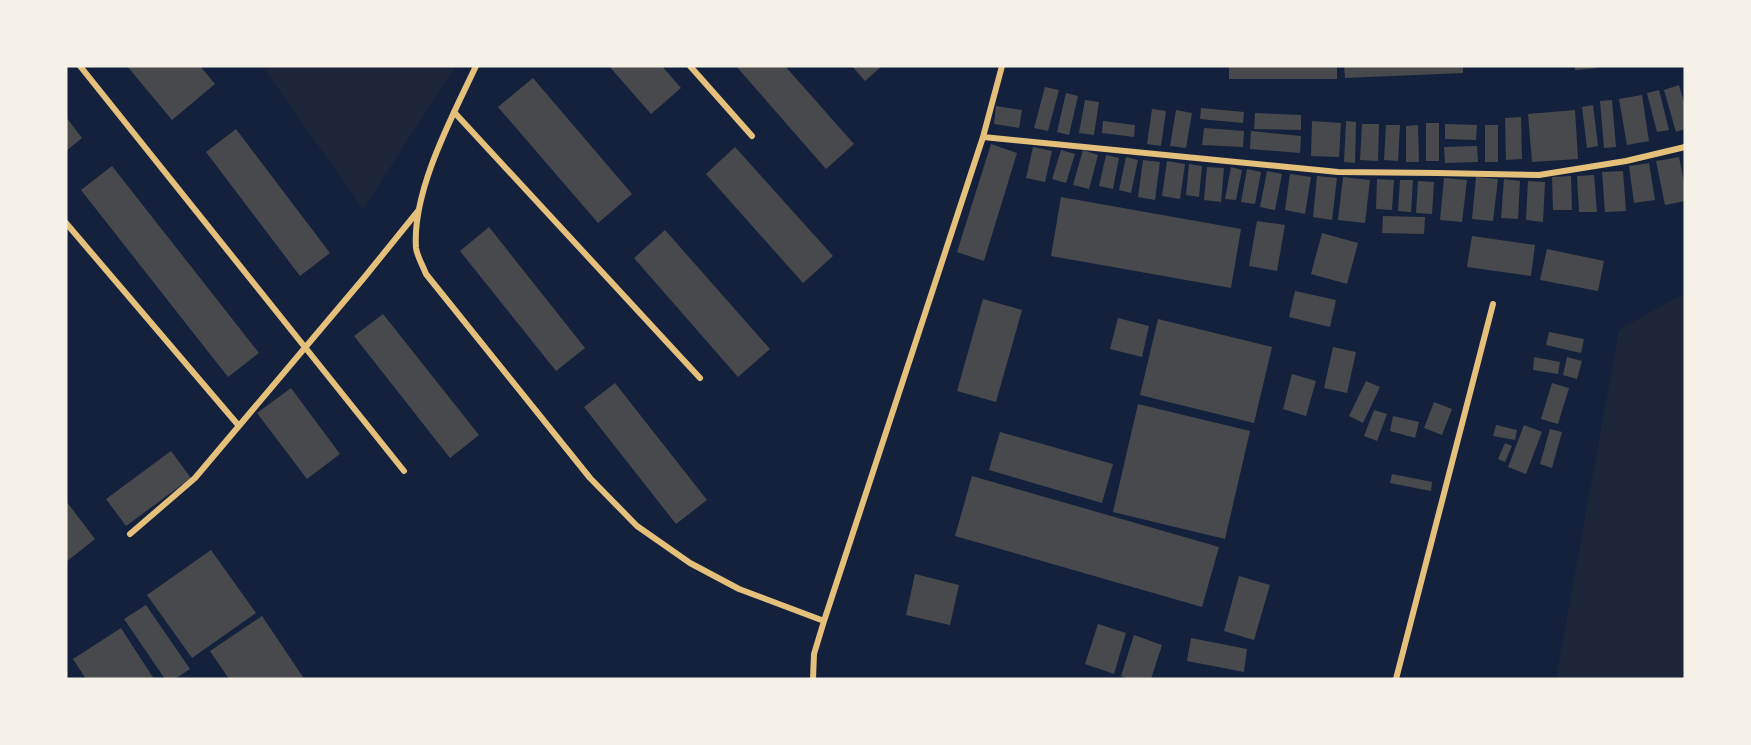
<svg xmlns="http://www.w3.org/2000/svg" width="1751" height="745" font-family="Rubik,sans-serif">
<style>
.green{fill:#1d2539}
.building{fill:#48494c}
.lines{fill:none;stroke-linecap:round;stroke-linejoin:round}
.minor{stroke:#e5c07b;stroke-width:6}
</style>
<rect width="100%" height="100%" fill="#14213d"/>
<path class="green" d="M 262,66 L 456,66 L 363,209 Z
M 1685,293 L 1685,679 L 1556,679 L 1619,330 Z"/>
<path class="building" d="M 127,66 L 200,66 L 215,84 L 172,120 Z
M 609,66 L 662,66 L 681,88 L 651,114 Z
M 736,66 L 785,66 L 854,144 L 826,169 Z
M 852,66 L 882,66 L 865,81 Z
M 1229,66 L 1337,66 L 1337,79 L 1229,79 Z
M 1344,66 L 1463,66 L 1463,73 L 1345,78 Z
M 1575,66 L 1597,66 L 1597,68 L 1575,70 Z
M 533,78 L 632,194 L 598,223 L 498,107 Z
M 1679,85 L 1685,106 L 1685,129 L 1676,132 L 1664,90 Z
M 1045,87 L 1059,90 L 1048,131 L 1034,128 Z
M 1659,90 L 1669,130 L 1657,132 L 1647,93 Z
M 1066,93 L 1078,96 L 1069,135 L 1057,132 Z
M 1642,95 L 1649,141 L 1627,145 L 1619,99 Z
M 1085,100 L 1099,102 L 1094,135 L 1079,133 Z
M 1612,100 L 1616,147 L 1604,148 L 1600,101 Z
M 1593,105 L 1598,146 L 1587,148 L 1582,107 Z
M 996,106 L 1022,110 L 1019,128 L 994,124 Z
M 1201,108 L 1244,112 L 1243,123 L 1200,119 Z
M 1152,109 L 1166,111 L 1161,146 L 1147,144 Z
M 1176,110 L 1192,113 L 1186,148 L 1170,146 Z
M 1575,110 L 1578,159 L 1532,162 L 1528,114 Z
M 1255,113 L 1301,115 L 1301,130 L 1254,129 Z
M 66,117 L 82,138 L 66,151 Z
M 1521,117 L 1522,159 L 1506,160 L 1505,118 Z
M 1103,121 L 1135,125 L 1134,137 L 1102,133 Z
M 1312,121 L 1341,123 L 1339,157 L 1311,156 Z
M 1346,121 L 1356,122 L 1355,163 L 1344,162 Z
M 1426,123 L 1439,123 L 1439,161 L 1426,161 Z
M 1362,124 L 1379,124 L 1378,161 L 1360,160 Z
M 1445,124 L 1477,125 L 1476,140 L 1445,139 Z
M 1386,125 L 1400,125 L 1398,161 L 1384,160 Z
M 1418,125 L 1419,162 L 1406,162 L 1406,126 Z
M 1485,125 L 1498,125 L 1498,162 L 1485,162 Z
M 1204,128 L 1244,131 L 1243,147 L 1202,145 Z
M 236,129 L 330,253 L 300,276 L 206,152 Z
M 1251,131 L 1301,136 L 1300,153 L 1250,149 Z
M 991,144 L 1017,153 L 984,261 L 957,252 Z
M 1477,146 L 1478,162 L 1445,163 L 1444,147 Z
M 735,147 L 833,256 L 803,283 L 706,174 Z
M 1033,147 L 1052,151 L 1045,182 L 1026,178 Z
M 1061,150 L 1075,154 L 1066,183 L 1052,179 Z
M 1083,150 L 1098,155 L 1089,189 L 1073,185 Z
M 1106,155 L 1119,158 L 1113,189 L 1099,186 Z
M 1126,157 L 1138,160 L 1131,193 L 1119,190 Z
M 1679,157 L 1685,187 L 1685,201 L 1665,205 L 1656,161 Z
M 1143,160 L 1160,162 L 1155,200 L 1138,197 Z
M 1167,161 L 1185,164 L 1180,199 L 1162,196 Z
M 1649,163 L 1655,200 L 1634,203 L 1629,166 Z
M 1189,164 L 1202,166 L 1199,197 L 1186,195 Z
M 112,166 L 259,353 L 228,377 L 81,190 Z
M 1207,167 L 1224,168 L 1221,202 L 1204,200 Z
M 1231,167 L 1242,170 L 1236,200 L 1225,199 Z
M 1247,169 L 1261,172 L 1255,204 L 1241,202 Z
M 1267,171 L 1282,174 L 1275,210 L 1260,207 Z
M 1623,171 L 1626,211 L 1605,212 L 1602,172 Z
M 1290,174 L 1311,177 L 1305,214 L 1285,210 Z
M 1594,175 L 1597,212 L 1579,212 L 1577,176 Z
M 1317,176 L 1337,178 L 1332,220 L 1313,217 Z
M 1571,176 L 1572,210 L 1553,210 L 1552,177 Z
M 1343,177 L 1370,180 L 1365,223 L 1338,220 Z
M 1476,177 L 1498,179 L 1493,221 L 1472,219 Z
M 1444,178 L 1467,180 L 1462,222 L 1440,220 Z
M 1377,179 L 1394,180 L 1392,210 L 1376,209 Z
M 1504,179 L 1520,181 L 1518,219 L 1501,218 Z
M 1400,180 L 1413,180 L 1411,212 L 1398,211 Z
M 1418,181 L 1434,182 L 1432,214 L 1416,213 Z
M 1528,181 L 1545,182 L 1543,222 L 1526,220 Z
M 1061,197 L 1241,229 L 1231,288 L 1051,256 Z
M 1383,216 L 1425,217 L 1424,234 L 1382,233 Z
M 1257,221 L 1285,225 L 1277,271 L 1249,266 Z
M 489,227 L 585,348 L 556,371 L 460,251 Z
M 665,230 L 770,349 L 738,377 L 634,258 Z
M 1322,233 L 1358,243 L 1347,284 L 1311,274 Z
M 1472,236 L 1535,245 L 1531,276 L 1467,267 Z
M 1547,249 L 1604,261 L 1598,291 L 1540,280 Z
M 1295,291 L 1336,300 L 1330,327 L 1289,317 Z
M 983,299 L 1022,310 L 996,402 L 957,391 Z
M 383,314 L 479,435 L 450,458 L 354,336 Z
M 1118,318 L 1149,326 L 1142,357 L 1110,349 Z
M 1158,319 L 1272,347 L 1254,423 L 1140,395 Z
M 1549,332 L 1584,339 L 1581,353 L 1546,345 Z
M 1333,347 L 1356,352 L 1347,393 L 1324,388 Z
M 1534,357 L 1560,362 L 1558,374 L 1533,370 Z
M 1567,357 L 1582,361 L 1577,379 L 1563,375 Z
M 1292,374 L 1316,381 L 1306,416 L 1283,409 Z
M 1366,381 L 1380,387 L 1363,423 L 1349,416 Z
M 615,383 L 707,500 L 676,524 L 584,407 Z
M 1552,383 L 1569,388 L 1558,424 L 1541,419 Z
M 291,388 L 340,454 L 307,479 L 257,413 Z
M 1434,402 L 1452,409 L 1442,435 L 1424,428 Z
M 1138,404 L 1250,431 L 1225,539 L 1113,512 Z
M 1374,410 L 1387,414 L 1377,441 L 1364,436 Z
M 1393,416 L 1419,422 L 1415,438 L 1390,431 Z
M 1496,425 L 1517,430 L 1515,440 L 1493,436 Z
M 1524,425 L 1542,432 L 1526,474 L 1508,467 Z
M 1550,429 L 1562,432 L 1552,468 L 1540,464 Z
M 1000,432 L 1113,464 L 1102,503 L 989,470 Z
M 1505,443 L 1512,446 L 1505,462 L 1498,459 Z
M 171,451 L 191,478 L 126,526 L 106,499 Z
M 1392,474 L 1432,482 L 1431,491 L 1390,483 Z
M 972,476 L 1219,547 L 1202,607 L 955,536 Z
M 66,501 L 95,539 L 66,562 Z
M 211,550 L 256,613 L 192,658 L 147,595 Z
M 915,574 L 959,585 L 950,625 L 906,615 Z
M 1239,576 L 1270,585 L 1254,640 L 1224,631 Z
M 146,605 L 190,669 L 175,679 L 165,679 L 124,619 Z
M 262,616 L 303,677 L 301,679 L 229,679 L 210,651 Z
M 1098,624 L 1126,633 L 1114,674 L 1085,664 Z
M 121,628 L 154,679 L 86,679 L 73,659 Z
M 1134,635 L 1162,645 L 1151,679 L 1129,679 L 1121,676 Z
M 1191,638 L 1247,649 L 1244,672 L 1187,661 Z"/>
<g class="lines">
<path class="minor" d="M 80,66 L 404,471
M 476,66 C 452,117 412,191 416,248 C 417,256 423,266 426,274 L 590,478 L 637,526 L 690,563 L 739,589 L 824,621
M 690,66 L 752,136
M 454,112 L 700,378
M 983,137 L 1338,172 L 1437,173 L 1539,175 L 1626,161 L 1685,147
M 66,223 L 239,426
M 130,534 L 195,478 L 363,279 L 418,211
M 813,679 L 814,654 L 824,621 L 983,137 L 1002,66
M 1396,679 L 1493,304"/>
</g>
<rect width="1751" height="745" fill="none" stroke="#f6f1e7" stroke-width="135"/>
</svg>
